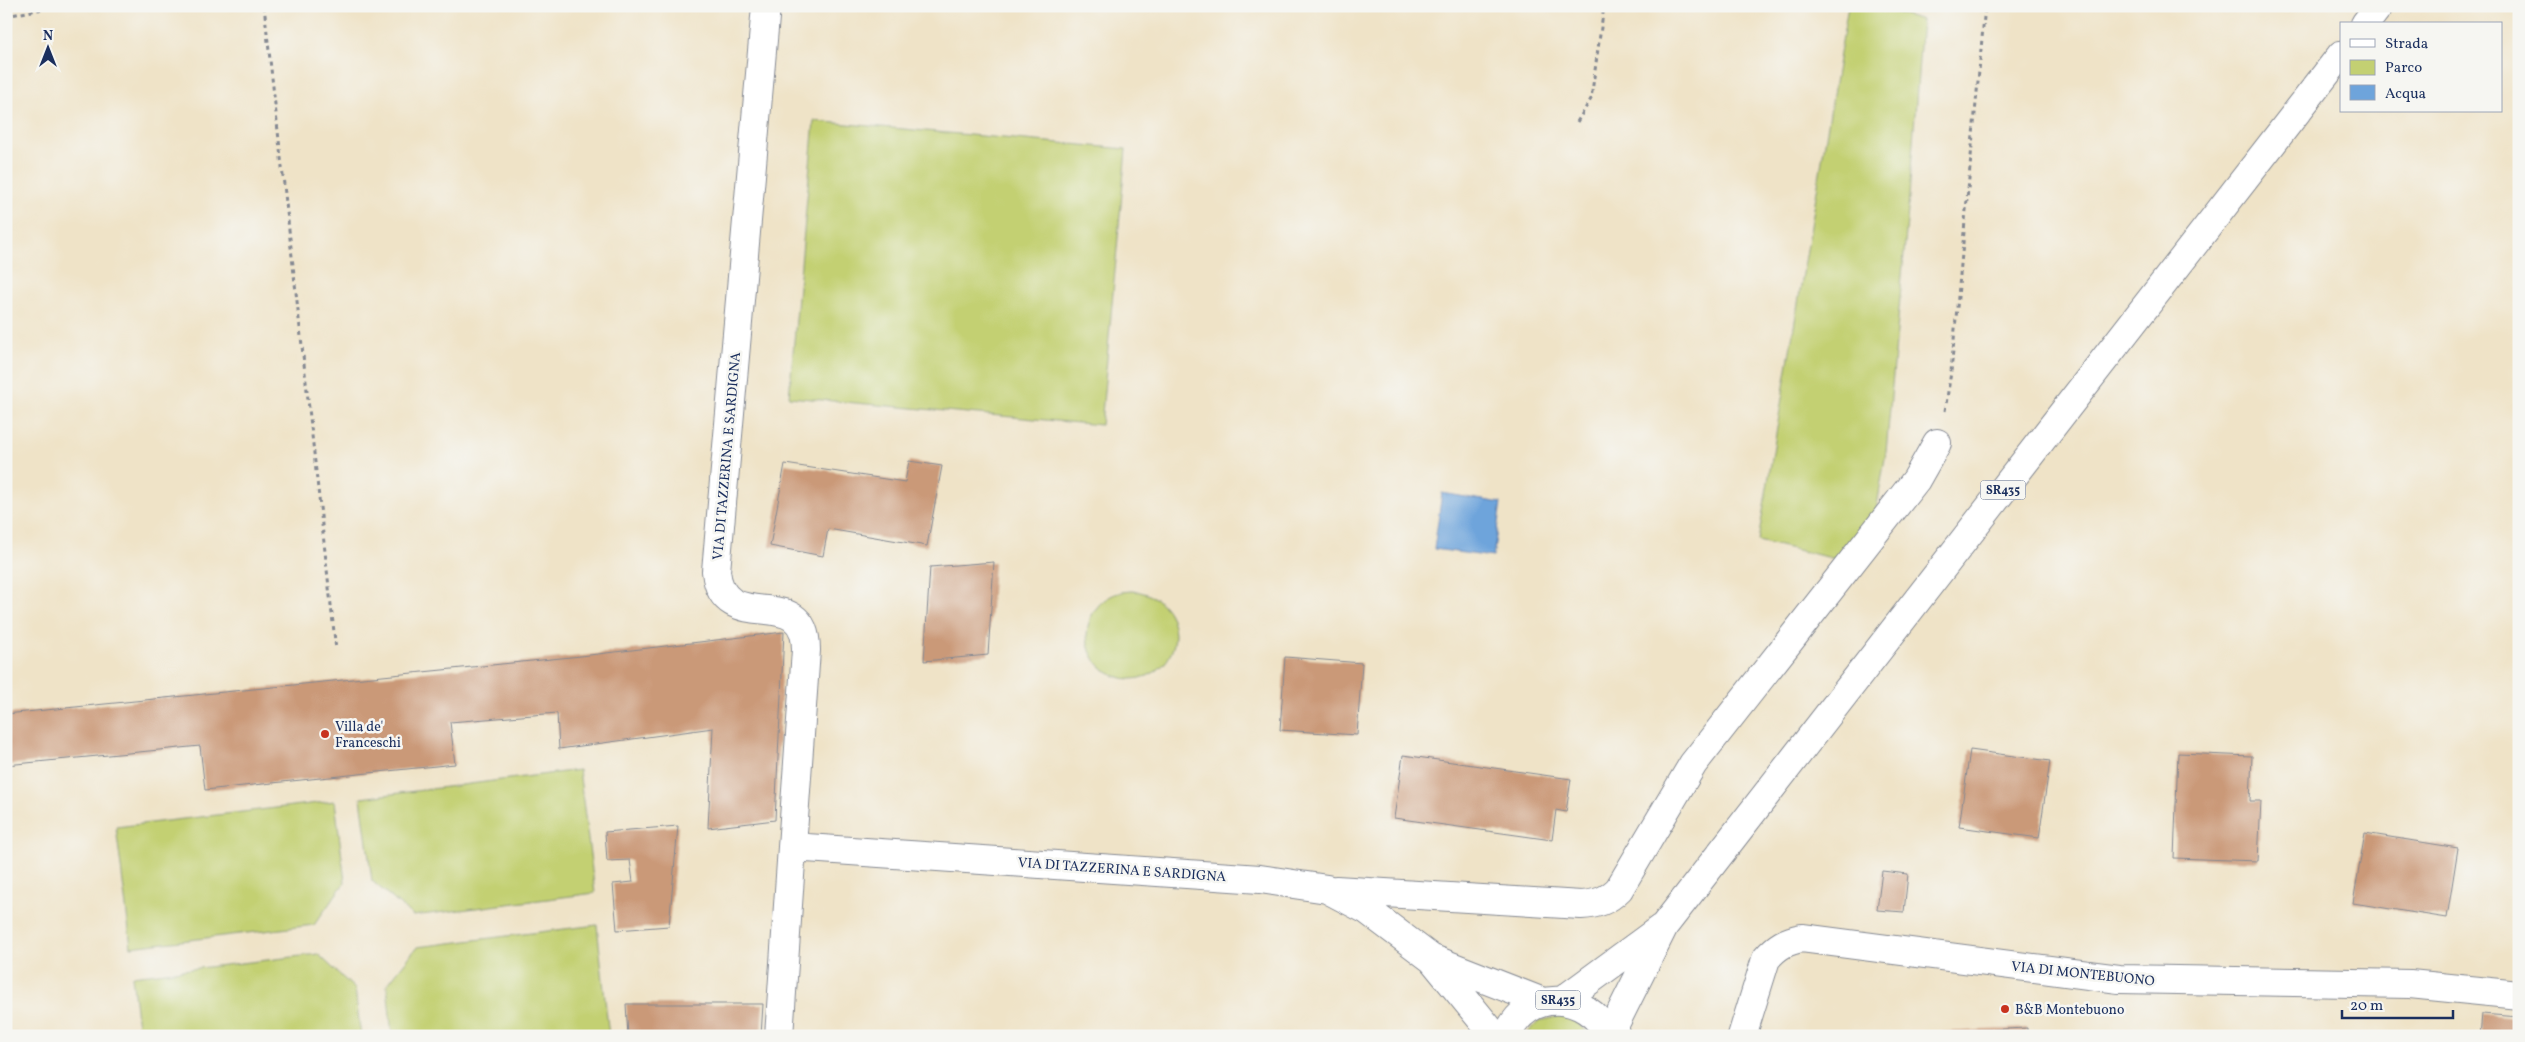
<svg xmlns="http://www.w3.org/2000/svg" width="2525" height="1042" font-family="Vollkorn,serif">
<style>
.green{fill:#c3d072;stroke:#6f8068}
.water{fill:#6ea4db;stroke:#446a9c}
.building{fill:#ca9978}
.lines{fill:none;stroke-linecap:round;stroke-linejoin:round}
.street-casing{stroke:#858992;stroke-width:30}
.primary-casing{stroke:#858992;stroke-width:30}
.path{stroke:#858992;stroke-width:3;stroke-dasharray:4 4;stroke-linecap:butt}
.street{stroke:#fff;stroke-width:28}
.primary{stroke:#fff;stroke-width:28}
.poi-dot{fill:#c8321e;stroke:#f6f6f2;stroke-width:2}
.labels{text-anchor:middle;stroke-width:5;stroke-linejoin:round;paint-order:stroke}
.shield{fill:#f6f6f2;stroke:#5d6b8a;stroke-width:1}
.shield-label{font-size:12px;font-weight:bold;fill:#1b2f5e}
.street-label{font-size:14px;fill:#1b2f5e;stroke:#f6f6f2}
.poi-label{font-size:14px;fill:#1b2f5e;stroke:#f6f6f2;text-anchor:start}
</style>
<rect width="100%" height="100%" fill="#f6f6f2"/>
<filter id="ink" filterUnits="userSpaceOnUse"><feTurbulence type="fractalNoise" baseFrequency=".02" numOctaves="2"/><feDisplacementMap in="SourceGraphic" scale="10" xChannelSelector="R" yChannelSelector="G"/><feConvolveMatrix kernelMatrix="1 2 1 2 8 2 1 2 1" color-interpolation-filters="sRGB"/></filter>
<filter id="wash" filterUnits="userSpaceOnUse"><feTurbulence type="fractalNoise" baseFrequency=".0096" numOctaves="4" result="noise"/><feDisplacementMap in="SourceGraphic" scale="20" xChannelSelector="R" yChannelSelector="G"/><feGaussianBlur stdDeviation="1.12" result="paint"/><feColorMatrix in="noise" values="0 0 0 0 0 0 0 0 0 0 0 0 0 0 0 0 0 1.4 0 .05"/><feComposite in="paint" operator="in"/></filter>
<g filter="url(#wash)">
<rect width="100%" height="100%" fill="#efe3c7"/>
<path class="green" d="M 1848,6 L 1875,6 L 1922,20 L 1908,210 L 1886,452 L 1875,518 L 1836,559 L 1758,541 Z
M 814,121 L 1126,149 L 1101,425 L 789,397 Z
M1087 635a44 44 0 1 1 88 0a44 44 0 1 1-88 0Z
M 579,770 L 595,893 L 413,916 L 372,881 L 361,798 Z
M 335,801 L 345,882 L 314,925 L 131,947 L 116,827 Z
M 597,925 L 609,1036 L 392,1036 L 387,985 L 417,947 Z
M 318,954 L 355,989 L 361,1036 L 139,1036 L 132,976 Z
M 1560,1016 L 1579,1023 L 1590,1036 L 1525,1036 L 1539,1021 Z"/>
<path class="water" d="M 1442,493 L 1501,503 L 1493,557 L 1434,549 Z"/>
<g id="blocks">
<path class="building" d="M 909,461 L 942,466 L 927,546 L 828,529 L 823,556 L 770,546 L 785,464 L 905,482 Z
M 994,562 L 988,655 L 924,661 L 930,567 Z
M 784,632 L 775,820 L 708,828 L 713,728 L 559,749 L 557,713 L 450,722 L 455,764 L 205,790 L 200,746 L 6,765 L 6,714 L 581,656 Z
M 1285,657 L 1362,663 L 1357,735 L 1280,730 Z
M 1970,750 L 2050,761 L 2039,838 L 1959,827 Z
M 2178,753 L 2252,756 L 2250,801 L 2261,801 L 2258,861 L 2174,858 Z
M 1403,755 L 1571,779 L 1566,812 L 1556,810 L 1552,840 L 1394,818 Z
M 678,826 L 669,926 L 617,930 L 613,884 L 633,882 L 630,860 L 607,861 L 605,832 Z
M 2365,833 L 2458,848 L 2447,918 L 2353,903 Z
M 1882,871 L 1908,874 L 1904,912 L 1877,910 Z
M 626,1004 L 763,1004 L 761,1036 L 628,1036 Z
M 2482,1014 L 2519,1017 L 2519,1036 L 2480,1036 Z
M 2027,1028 L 2027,1036 L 1898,1036 L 1898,1034 Z"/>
</g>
</g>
<g filter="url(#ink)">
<use href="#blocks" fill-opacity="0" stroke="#858992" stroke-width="1"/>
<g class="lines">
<g class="street-casing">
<path id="street" d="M 766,6 L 716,571 C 723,640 806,579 806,650 L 792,847 L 1260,879 L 1327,889 L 1367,910 L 1432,959 L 1495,1036
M 1336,890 L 1581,905 C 1597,904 1607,901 1619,889 L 1693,764 L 1916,480 L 1937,443
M 1433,959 L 1543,1002
M 779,1036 L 792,847
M 1742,1036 L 1766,959 C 1777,946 1786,941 1802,938 L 2119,979 L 2410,984 L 2519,995"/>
</g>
<g class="primary-casing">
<path id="primary" d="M 2365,24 L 2379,6
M 1563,1000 L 1661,928
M 1507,1036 C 1527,987 1587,991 1609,1036
M 1609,1036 L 1664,926 L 2341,55"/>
</g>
<path class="path" d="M 264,6 L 336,650
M 6,16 L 58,6
M 1577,122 L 1591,99 L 1604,6
M 1945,411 L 1951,372 L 1985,6"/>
<use href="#street" class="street"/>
<use href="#primary" class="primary"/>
</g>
</g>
<g class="poi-dot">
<circle cx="325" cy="734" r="5"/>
<circle cx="2005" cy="1009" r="5"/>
</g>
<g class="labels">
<g class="shield">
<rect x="1980.5" y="480.5" width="45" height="19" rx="4"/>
<rect x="1535.5" y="990.5" width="45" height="19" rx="4"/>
</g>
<g class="shield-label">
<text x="2003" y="494">SR435</text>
<text x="1558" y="1004">SR435</text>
</g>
<g class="street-label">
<text transform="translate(726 456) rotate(-85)" y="5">VIA DI TAZZERINA E SARDIGNA</text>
<text transform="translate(1122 869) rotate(4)" y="5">VIA DI TAZZERINA E SARDIGNA</text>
<text transform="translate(2083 973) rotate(6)" y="5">VIA DI MONTEBUONO</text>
</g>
<g class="poi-label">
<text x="335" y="731">Villa de'<tspan x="335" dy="16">Franceschi</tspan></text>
<text x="2015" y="1014">B&amp;B Montebuono</text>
</g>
</g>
<rect width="2525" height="1042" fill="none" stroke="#f6f6f2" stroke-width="25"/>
<rect x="2340" y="22" width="162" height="90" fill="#f6f6f2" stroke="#9ea6b7"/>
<rect x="2350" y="39" width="25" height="8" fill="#ffffff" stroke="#9ea6b7"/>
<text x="2385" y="48" font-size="15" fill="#1b2f5e">Strada</text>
<rect x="2350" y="60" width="25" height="15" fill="#c3d072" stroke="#9ea6b7"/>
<text x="2385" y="72" font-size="15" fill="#1b2f5e">Parco</text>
<rect x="2350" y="85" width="25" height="15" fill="#6ea4db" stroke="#9ea6b7"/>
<text x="2385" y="98" font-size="15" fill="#1b2f5e">Acqua</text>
<g transform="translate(48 48)" stroke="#f6f6f2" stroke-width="4" paint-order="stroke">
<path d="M0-4L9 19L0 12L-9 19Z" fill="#1b2f5e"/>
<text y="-8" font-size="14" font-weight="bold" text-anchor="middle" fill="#1b2f5e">N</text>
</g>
<path d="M2342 1010v8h111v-8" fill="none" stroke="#1b2f5e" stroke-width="2.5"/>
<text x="2350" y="1010" font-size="15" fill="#1b2f5e" stroke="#f6f6f2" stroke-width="4" paint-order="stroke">20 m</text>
</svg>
